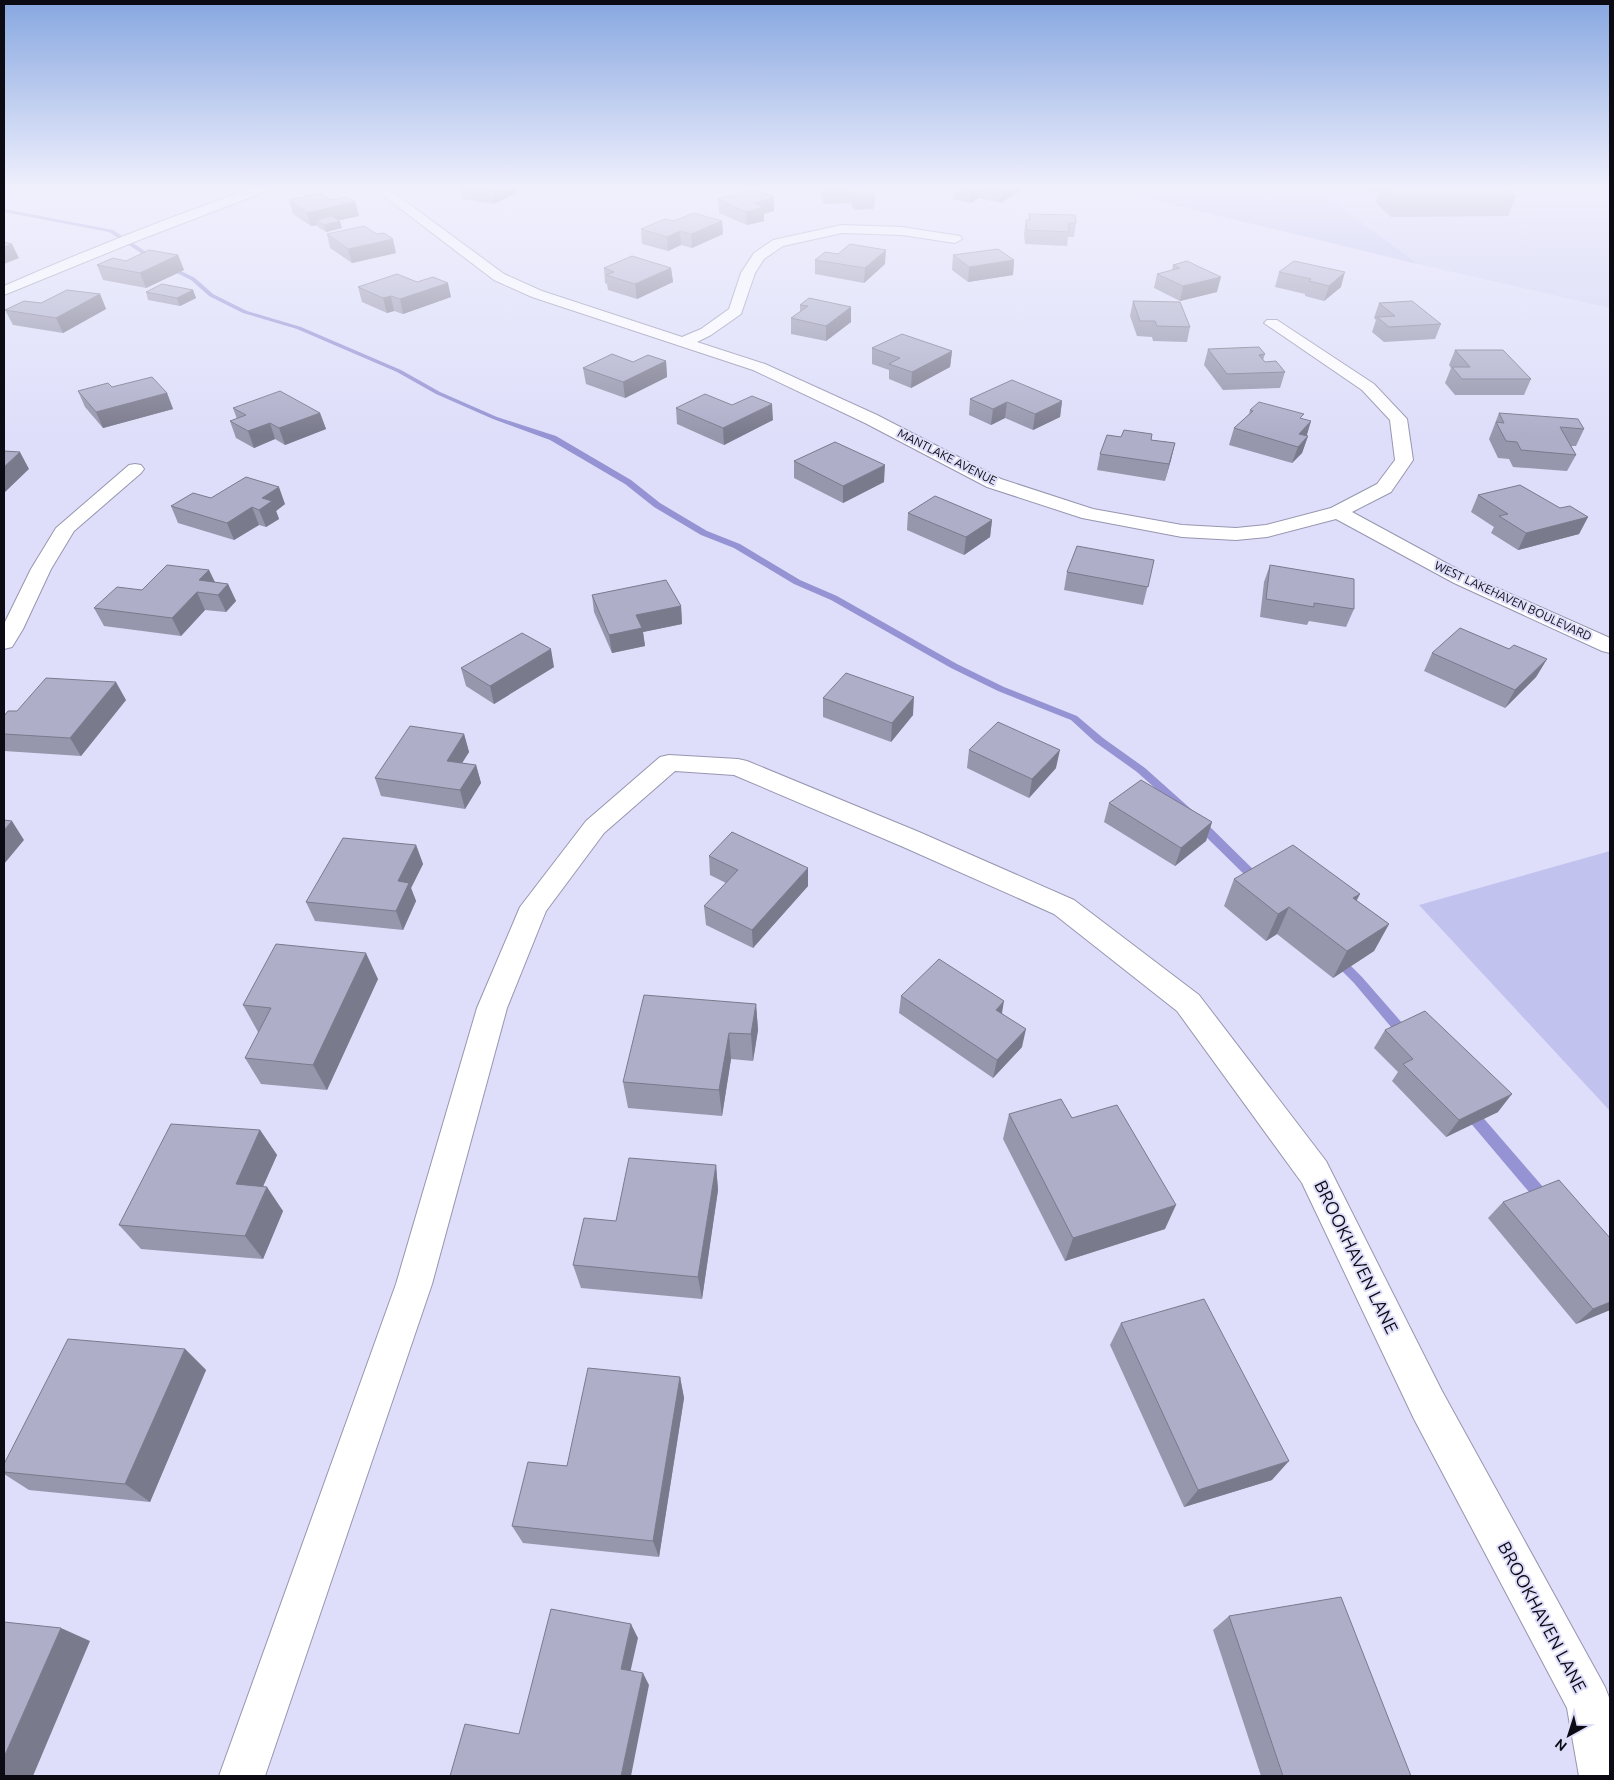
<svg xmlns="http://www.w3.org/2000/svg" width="1614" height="1780" font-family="Ubuntu,sans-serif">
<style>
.built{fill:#d2d2f4}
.green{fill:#c2c2ef}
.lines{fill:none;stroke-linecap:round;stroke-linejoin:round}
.stream{fill:#9593d3;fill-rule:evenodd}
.minor-casing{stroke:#9696b0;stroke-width:2}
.minor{fill:#fff;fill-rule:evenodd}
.wall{fill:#9696ad}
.shaded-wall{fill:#7a7a8d}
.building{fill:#aeaec9;stroke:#7a7a8d}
.labels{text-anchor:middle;stroke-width:4;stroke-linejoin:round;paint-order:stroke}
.far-street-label{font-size:12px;fill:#0c0b14;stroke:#dedefa}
.near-street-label{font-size:18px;fill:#0c0b14;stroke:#dedefa}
</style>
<rect width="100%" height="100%" fill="#dedefa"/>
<path class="built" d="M 1313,187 L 1610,187 L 1610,308 L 1418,264 Z"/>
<path class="green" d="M 1100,187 L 1313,187 L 1418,264 Z
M 1610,851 L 1610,1111 L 1419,905 Z"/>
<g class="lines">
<path class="stream" d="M 4,209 L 113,230 L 157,259 L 195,278 L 213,294 L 247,311 L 301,327 L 401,370 L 440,392 L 497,417 L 556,436 L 631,480 L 660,503 L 707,531 L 740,544 L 800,580 L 837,596 L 957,664 L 1004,687 L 1077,716 L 1103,738 L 1145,768 L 1192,810 L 1191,813 L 1183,813 L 1137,772 L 1095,742 L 1071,720 L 998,691 L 951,668 L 831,600 L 794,584 L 734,548 L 701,535 L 654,507 L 625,484 L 550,440 L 493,419 L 436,394 L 397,372 L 297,329 L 243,313 L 209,296 L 191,280 L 153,261 L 109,232 L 4,212 Z
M 1198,818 L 1202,819 L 1262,878 L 1264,881 L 1262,884 L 1254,884 L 1194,825 L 1193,822 Z
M 1337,954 L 1341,956 L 1362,977 L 1410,1032 L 1412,1036 L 1410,1040 L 1406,1041 L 1402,1040 L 1354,983 L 1333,962 L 1331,959 L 1333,956 Z
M 1468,1104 L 1473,1106 L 1550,1195 L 1552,1200 L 1550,1205 L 1545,1206 L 1540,1205 L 1463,1114 L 1461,1110 L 1463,1106 Z"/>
<g class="minor-casing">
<path id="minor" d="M 255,187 L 272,187 L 270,190 L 139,240 L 4,295 L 4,286 C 86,250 170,217 255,187 Z
M 372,187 L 386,187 L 504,274 L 542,291 L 682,337 L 701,329 L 729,309 L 741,273 L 754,253 L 773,240 L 842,225 L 902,227 L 960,236 L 962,239 L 955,243 L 902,235 L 842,233 L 783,246 L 764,259 L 755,273 L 741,314 L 711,335 L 697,342 L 765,364 L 877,415 L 1001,479 L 1093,509 L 1182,525 L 1236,528 L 1266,525 L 1331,508 L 1377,484 L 1395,460 L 1390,420 L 1362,390 L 1264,323 L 1267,320 L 1277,320 L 1374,384 L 1407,419 L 1413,460 L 1391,492 L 1352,512 L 1468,575 L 1610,638 L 1610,653 L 1602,651 L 1454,583 L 1336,519 L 1267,537 L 1236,540 L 1182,537 L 1082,518 L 987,487 L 865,423 L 753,370 L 532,297 L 494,280 Z
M 135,464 L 141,465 L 144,469 L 141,473 L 74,531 L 51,569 L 23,629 L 12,647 L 4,649 L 4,624 L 31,569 L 56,528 L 129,465 Z
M 669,755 L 738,759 L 747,761 L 919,832 L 1074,900 L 1199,995 L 1326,1161 L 1442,1391 L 1605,1687 L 1610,1700 L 1610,1776 L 1579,1776 L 1567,1708 L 1414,1419 L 1302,1183 L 1177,1011 L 1054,914 L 901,846 L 734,775 L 675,771 L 604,833 L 546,911 L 507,1008 L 432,1284 L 265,1776 L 219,1776 L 396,1284 L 477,1008 L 520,907 L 586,821 L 660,757 Z"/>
</g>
<use href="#minor" class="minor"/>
</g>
<path class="wall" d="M 460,187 L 516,187 L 517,192 L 494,204 L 462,199 Z
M 821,187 L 871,187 L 875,196 L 874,209 L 854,210 L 851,203 L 824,204 L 821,194 Z
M 954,187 L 1022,187 L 1021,191 L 1000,203 L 979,198 L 970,203 L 953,199 Z
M 1357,187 L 1505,187 L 1516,196 L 1508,216 L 1391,217 L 1376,203 L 1379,192 L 1363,192 Z
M 718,199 L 774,211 L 764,214 L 764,221 L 747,225 L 719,213 Z
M 289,200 L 331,200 L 355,202 L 359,216 L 339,220 L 342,228 L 326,232 L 318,227 L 317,225 L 311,226 L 293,214 Z
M 1029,214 L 1076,223 L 1074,237 L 1068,237 L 1067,246 L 1025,244 L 1024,234 L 1026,220 L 1029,220 Z
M 674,221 L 722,221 L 723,234 L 692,248 L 681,245 L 668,251 L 642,244 L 641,229 Z
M 327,234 L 396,253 L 352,263 L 330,248 Z
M 838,254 L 885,264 L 864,283 L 815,274 L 815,260 Z
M 178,255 L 184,270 L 146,288 L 103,280 L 97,265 L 126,261 Z
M 953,255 L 1014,260 L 1013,275 L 968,282 L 952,270 Z
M 1187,261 L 1217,292 L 1180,301 L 1154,288 L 1157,274 L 1172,270 L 1173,265 Z
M 1294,261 L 1341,287 L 1324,301 L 1305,296 L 1305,294 L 1275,287 L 1279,272 Z
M 604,268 L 671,268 L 673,282 L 637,299 L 608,290 L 607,284 L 605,283 Z
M 358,287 L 451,297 L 403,314 L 394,311 L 387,313 L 362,302 Z
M 193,290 L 196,298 L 180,306 L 148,300 L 146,292 Z
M 100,294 L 106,309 L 63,333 L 13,325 L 5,310 L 41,303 Z
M 1133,301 L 1190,327 L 1187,342 L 1153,341 L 1152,337 L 1137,336 L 1130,316 Z
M 1379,303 L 1441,324 L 1435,339 L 1384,342 L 1372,332 L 1376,320 L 1374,318 Z
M 800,305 L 851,307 L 851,322 L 826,341 L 791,334 L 791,318 L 800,312 Z
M 872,348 L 952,351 L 950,367 L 911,388 L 889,379 L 889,370 L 872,364 Z
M 1208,349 L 1265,354 L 1263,360 L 1265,362 L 1285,372 L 1280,388 L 1223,390 L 1204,365 Z
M 1455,350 L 1531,379 L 1524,395 L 1455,395 L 1445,383 L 1451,368 L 1449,365 Z
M 666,361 L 667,377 L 625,398 L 586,384 L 583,368 L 633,362 Z
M 78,391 L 167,393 L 173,409 L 103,428 L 85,407 Z
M 970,399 L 1062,401 L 1060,417 L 1033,430 L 1005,418 L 991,425 L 969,415 Z
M 732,405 L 773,420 L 724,445 L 677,424 L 676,408 Z
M 233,408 L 320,413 L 326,429 L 285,445 L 275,439 L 254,448 L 236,438 L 230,421 L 237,419 Z
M 1250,410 L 1302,419 L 1311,421 L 1306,436 L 1308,436 L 1302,453 L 1292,463 L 1229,445 L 1234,428 L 1249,414 Z
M 1499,413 L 1584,429 L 1576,446 L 1571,446 L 1576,455 L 1567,471 L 1513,467 L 1509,459 L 1498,458 L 1489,439 Z
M 1121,437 L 1151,440 L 1175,443 L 1165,481 L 1097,470 L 1100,454 Z
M 794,461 L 884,482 L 843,503 L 794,478 Z
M 1478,495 L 1560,508 L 1588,517 L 1579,534 L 1518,550 L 1491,533 L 1494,527 L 1471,512 Z
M 211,498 L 285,504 L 276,511 L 279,519 L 266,527 L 259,525 L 234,540 L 178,523 L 171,506 Z
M 908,513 L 992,520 L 990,537 L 964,555 L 907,530 Z
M 1154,560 L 1143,605 L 1064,590 L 1067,572 Z
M 1270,565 L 1354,609 L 1346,627 L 1309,621 L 1307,625 L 1260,617 L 1264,582 Z
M 209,570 L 215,582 L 228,584 L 236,601 L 226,612 L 205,610 L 181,636 L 104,626 L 94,608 L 142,590 Z
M 592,595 L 681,606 L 682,624 L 643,632 L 645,646 L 612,653 L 594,612 Z
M 1432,653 L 1547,659 L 1536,677 L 1505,708 L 1424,671 Z
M 554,667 L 494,704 L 466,686 L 461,668 Z
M 823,698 L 913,715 L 891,742 L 823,717 Z
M 126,700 L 81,756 L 4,751 L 4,716 L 17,711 Z
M 464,734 L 469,752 L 462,763 L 476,765 L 481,783 L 465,809 L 381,796 L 375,778 Z
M 969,750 L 1056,768 L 1029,798 L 967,768 Z
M 1109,803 L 1212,822 L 1206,841 L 1175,866 L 1104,822 Z
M 416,845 L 423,864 L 411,888 L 416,901 L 403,930 L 315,921 L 306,902 Z
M 709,856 L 808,886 L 753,948 L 706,925 L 704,906 L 726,883 L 710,875 Z
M 1234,879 L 1360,894 L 1356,900 L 1389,924 L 1374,951 L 1333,978 L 1277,934 L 1266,941 L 1224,906 Z
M 378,979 L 327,1090 L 261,1084 L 245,1058 L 259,1032 L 258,1032 L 243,1005 Z
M 901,996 L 1002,1013 L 1022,1047 L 993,1078 L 899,1013 Z
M 756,1004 L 758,1030 L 753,1061 L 731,1059 L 722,1116 L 628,1108 L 623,1082 Z
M 1385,1030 L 1498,1112 L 1446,1137 L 1392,1081 L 1398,1072 L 1374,1048 Z
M 1009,1114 L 1072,1118 L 1165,1229 L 1065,1261 L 1003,1139 Z
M 260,1130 L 277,1155 L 263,1186 L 283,1211 L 263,1259 L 141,1249 L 119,1225 Z
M 716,1165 L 718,1190 L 702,1299 L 581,1288 L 573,1265 L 616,1221 Z
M 1503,1202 L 1610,1310 L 1576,1324 L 1488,1218 Z
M 1121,1323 L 1272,1480 L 1184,1507 L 1110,1345 Z
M 185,1349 L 206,1370 L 150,1502 L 29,1490 L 4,1474 L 4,1464 Z
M 680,1377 L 684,1398 L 659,1557 L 523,1543 L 512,1526 L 567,1466 Z
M 1229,1616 L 1411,1776 L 1261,1776 L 1213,1630 Z"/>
<path class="shaded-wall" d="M 499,187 L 516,187 L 517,192 L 494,204 L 492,191 Z
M 976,187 L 980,187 L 979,198 L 970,203 L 971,189 Z
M 1006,187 L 1022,187 L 1021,191 L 1000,203 L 1002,189 Z
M 774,197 L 774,211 L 764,214 L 764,221 L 747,225 L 746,212 L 754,203 Z
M 355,202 L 359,216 L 322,224 L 316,220 L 317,225 L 311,226 L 307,213 Z
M 340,221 L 342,228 L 326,232 L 324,225 Z
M 722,221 L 723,234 L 692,248 L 691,234 Z
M 680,231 L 681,245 L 668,251 L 667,237 Z
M 393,239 L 396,253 L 352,263 L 348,249 Z
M 12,244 L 19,258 L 4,264 L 4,247 Z
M 886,250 L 885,264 L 864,283 L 865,268 Z
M 178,255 L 184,270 L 146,288 L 140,273 Z
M 1014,260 L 1013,275 L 968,282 L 969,267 Z
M 671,268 L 673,282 L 637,299 L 635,284 Z
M 1345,272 L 1341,287 L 1324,301 L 1329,286 Z
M 1221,277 L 1217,292 L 1180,301 L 1183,286 Z
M 448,283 L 451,297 L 403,314 L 400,299 Z
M 193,290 L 196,298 L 180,306 L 177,298 Z
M 100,294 L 106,309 L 63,333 L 56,318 Z
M 391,296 L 394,311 L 387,313 L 383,298 Z
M 851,307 L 851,322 L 826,341 L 826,326 Z
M 952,351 L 950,367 L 911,388 L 912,372 Z
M 666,361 L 667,377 L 625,398 L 623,382 Z
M 167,393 L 173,409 L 103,428 L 96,412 Z
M 1062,401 L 1060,417 L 1033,430 L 1035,414 Z
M 1007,402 L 1005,418 L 991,425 L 993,409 Z
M 772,404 L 773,420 L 724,445 L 723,428 Z
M 320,413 L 326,429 L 285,445 L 279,428 Z
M 1311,421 L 1306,438 L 1299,434 Z
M 270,423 L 275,439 L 254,448 L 248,431 Z
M 1308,436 L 1302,453 L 1292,463 L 1298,447 Z
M 1175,443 L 1171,460 L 1165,481 L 1169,464 Z
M 20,452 L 29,469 L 4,493 L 4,467 Z
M 885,465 L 884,482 L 843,503 L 843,486 Z
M 279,487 L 285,504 L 276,511 L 279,519 L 266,527 L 259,510 L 262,498 Z
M 252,507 L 259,525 L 234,540 L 227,523 Z
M 1588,517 L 1579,534 L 1518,550 L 1526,533 Z
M 992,520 L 990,537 L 964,555 L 966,537 Z
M 209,570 L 217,587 L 199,580 Z
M 228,584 L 236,601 L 226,612 L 218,595 Z
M 197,592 L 205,610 L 181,636 L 172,618 Z
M 681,606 L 682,624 L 643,632 L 645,646 L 612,653 L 609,635 L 636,615 Z
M 551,649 L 554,667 L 494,704 L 490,686 Z
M 1547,659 L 1536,677 L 1505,708 L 1515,690 Z
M 116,682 L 126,700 L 81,756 L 70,738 Z
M 914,697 L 913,715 L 891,742 L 892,723 Z
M 464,734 L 469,752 L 452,779 L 447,761 Z
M 1060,750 L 1056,768 L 1029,798 L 1032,779 Z
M 476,765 L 481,783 L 465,809 L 460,790 Z
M 12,821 L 24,840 L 4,864 L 4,830 Z
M 1212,822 L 1206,841 L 1175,866 L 1181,848 Z
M 416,845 L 423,864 L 411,888 L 416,901 L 403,930 L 396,911 L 398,881 Z
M 808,868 L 808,886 L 753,948 L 752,930 Z
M 1360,894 L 1346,921 L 1353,898 Z
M 1289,907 L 1277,934 L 1266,941 L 1278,914 Z
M 1389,924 L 1374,951 L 1333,978 L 1347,951 Z
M 366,953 L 378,979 L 327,1090 L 313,1065 Z
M 1004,1001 L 1001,1019 L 996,1010 Z
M 756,1004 L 758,1030 L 753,1061 L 751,1034 Z
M 1026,1029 L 1022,1047 L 993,1078 L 997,1060 Z
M 729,1033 L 731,1059 L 722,1116 L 719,1090 Z
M 1512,1094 L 1498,1112 L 1446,1137 L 1459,1120 Z
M 260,1130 L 277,1155 L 253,1209 L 236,1184 Z
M 716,1165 L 718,1190 L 702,1299 L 698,1277 Z
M 267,1187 L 283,1211 L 263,1259 L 245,1236 Z
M 1176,1205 L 1165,1229 L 1065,1261 L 1073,1238 Z
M 1610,1302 L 1610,1310 L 1576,1324 L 1593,1309 Z
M 185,1349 L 206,1370 L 150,1502 L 125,1484 Z
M 680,1377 L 684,1398 L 659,1557 L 653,1541 Z
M 1289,1461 L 1272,1480 L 1184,1507 L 1198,1490 Z
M 631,1624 L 638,1638 L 628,1682 L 621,1669 Z
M 61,1628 L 90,1641 L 33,1776 L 4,1776 L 4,1757 Z
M 643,1673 L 649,1685 L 631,1776 L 621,1776 Z"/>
<path class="building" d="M 466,187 L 499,187 L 492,191 Z
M 823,187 L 871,187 L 875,196 L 854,196 L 851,189 L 824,190 Z
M 960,187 L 976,187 L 971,189 Z
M 991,187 L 1006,187 L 1002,189 Z
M 1386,187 L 1505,187 L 1516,196 L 1398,197 Z
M 754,189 L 774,197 L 754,203 L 764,207 L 746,212 L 718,199 Z
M 321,193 L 331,200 L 346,197 L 355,202 L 307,213 L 289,200 Z
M 694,213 L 722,221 L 691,234 L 680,231 L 667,237 L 641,229 L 665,219 L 674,221 Z
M 1029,214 L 1075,215 L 1076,223 L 1068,223 L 1069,232 L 1027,230 L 1026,220 L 1030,220 Z
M 332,216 L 340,221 L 324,225 L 316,220 Z
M 364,226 L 377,234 L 384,233 L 393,239 L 348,249 L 327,234 Z
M 4,242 L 12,244 L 4,247 Z
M 850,244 L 886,250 L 865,268 L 815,260 L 825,252 L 838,254 Z
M 998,249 L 1014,260 L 969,267 L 953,255 Z
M 149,250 L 178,255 L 140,273 L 97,265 L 113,258 L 126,261 Z
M 632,256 L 671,268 L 635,284 L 606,275 L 614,272 L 604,268 Z
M 1187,261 L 1221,277 L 1183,286 L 1157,274 L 1180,268 L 1173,265 Z
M 1294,261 L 1345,272 L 1329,286 L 1309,281 L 1311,279 L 1279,272 Z
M 397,274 L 417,282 L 433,277 L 448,283 L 400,299 L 391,296 L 383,298 L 358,287 Z
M 162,284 L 193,290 L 177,298 L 146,292 Z
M 67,290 L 100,294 L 56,318 L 5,310 L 24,301 L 41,303 Z
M 809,298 L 851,307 L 826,326 L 791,318 L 808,306 L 800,305 Z
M 1133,301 L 1180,302 L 1190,327 L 1157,326 L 1155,321 L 1140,321 Z
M 1412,301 L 1441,324 L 1389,327 L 1377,317 L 1395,316 L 1379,303 Z
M 902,334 L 952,351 L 912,372 L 889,364 L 900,358 L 872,348 Z
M 1259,347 L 1265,354 L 1259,355 L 1265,362 L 1276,361 L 1285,372 L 1227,374 L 1208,349 Z
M 1455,350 L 1503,350 L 1531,379 L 1462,379 L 1452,367 L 1470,367 Z
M 612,354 L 633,362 L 648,355 L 666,361 L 623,382 L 583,368 Z
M 152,377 L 167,393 L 96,412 L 78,391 L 108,383 L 112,387 Z
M 1012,380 L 1062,401 L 1035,414 L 1007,402 L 993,409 L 970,399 Z
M 280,391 L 320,413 L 279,428 L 270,423 L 248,431 L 230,421 L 246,415 L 233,408 Z
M 705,394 L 732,405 L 752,396 L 772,404 L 723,428 L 676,408 Z
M 1259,402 L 1304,414 L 1300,418 L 1311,421 L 1299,434 L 1308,436 L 1298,447 L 1234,428 L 1253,411 L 1250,410 Z
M 1499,413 L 1578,419 L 1584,429 L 1560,427 L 1576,455 L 1521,450 L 1517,442 L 1506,441 L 1496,422 L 1504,423 Z
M 1124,430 L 1152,434 L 1151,440 L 1175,443 L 1169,464 L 1100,454 L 1107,435 L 1121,437 Z
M 835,442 L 885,465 L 843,486 L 794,461 Z
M 4,451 L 20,452 L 4,467 Z
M 246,477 L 279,487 L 262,498 L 272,501 L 259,510 L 252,507 L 227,523 L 171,506 L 193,493 L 211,498 Z
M 1520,485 L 1560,508 L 1570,506 L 1588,517 L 1526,533 L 1499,516 L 1508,514 L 1478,495 Z
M 935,496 L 992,520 L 966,537 L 908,513 Z
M 1077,546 L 1154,560 L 1148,587 L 1067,572 Z
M 167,565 L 209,570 L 199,580 L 228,584 L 218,595 L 197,592 L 172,618 L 94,608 L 117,587 L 142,590 Z
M 1270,565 L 1354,579 L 1354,609 L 1314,603 L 1314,607 L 1266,599 Z
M 666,580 L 681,606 L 636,615 L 642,628 L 609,635 L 592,595 Z
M 1460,628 L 1509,649 L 1514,645 L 1547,659 L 1515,690 L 1432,653 Z
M 522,633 L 551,649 L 490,686 L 461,668 Z
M 846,673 L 914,697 L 892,723 L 823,698 Z
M 46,678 L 116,682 L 70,738 L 4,734 L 4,716 L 8,711 L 17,711 Z
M 998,722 L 1060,750 L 1032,779 L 969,750 Z
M 410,726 L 464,734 L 447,761 L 476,765 L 460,790 L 375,778 Z
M 1141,780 L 1212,822 L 1181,848 L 1109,803 Z
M 4,820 L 12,821 L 4,830 Z
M 732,832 L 808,868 L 752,930 L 704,906 L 738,870 L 709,856 Z
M 343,838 L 416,845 L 398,881 L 409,883 L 396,911 L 306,902 Z
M 1293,845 L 1360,894 L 1353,898 L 1389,924 L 1347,951 L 1289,907 L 1278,914 L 1234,879 Z
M 276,944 L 366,953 L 313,1065 L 245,1058 L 271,1008 L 243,1005 Z
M 939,959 L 1004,1001 L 996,1010 L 1026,1029 L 997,1060 L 901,996 Z
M 644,995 L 756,1004 L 751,1034 L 729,1033 L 719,1090 L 623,1082 Z
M 1425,1011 L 1512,1094 L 1459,1120 L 1403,1064 L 1413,1059 L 1385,1030 Z
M 1061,1099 L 1072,1118 L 1117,1105 L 1176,1205 L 1073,1238 L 1009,1114 Z
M 171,1124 L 260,1130 L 236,1184 L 267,1187 L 245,1236 L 119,1225 Z
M 629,1158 L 716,1165 L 698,1277 L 573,1265 L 584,1218 L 616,1221 Z
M 1559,1180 L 1610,1238 L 1610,1302 L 1593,1309 L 1503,1202 Z
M 1204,1299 L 1289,1461 L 1198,1490 L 1121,1323 Z
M 68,1339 L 185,1349 L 125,1484 L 4,1472 L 4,1464 Z
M 588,1368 L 680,1377 L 653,1541 L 512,1526 L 528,1462 L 567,1466 Z
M 1341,1597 L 1411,1776 L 1283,1776 L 1229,1616 Z
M 551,1609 L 631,1624 L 621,1669 L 643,1673 L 621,1776 L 450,1776 L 465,1724 L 519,1734 Z
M 4,1622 L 61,1628 L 4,1757 Z"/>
<linearGradient id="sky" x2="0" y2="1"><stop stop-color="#87a7e0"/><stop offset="0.43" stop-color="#f0f0fd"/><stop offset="1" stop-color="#f0f0fd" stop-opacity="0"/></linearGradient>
<rect width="1614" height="436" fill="url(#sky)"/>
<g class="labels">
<g class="far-street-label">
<text transform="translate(947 457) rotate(27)" y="4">MANTLAKE AVENUE</text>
<text transform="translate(1513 601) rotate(25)" y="4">WEST LAKEHAVEN BOULEVARD</text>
</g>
<g class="near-street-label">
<text transform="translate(1356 1257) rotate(64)" y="6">BROOKHAVEN LANE</text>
<text transform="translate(1542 1617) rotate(62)" y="6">BROOKHAVEN LANE</text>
</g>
</g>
<rect width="1614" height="1780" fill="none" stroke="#0c0b14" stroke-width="10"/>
<g transform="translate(1569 1735) rotate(219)" stroke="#dedefa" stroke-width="4" paint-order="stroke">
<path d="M0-4L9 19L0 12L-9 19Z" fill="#0c0b14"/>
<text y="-8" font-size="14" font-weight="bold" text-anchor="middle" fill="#0c0b14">N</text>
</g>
</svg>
